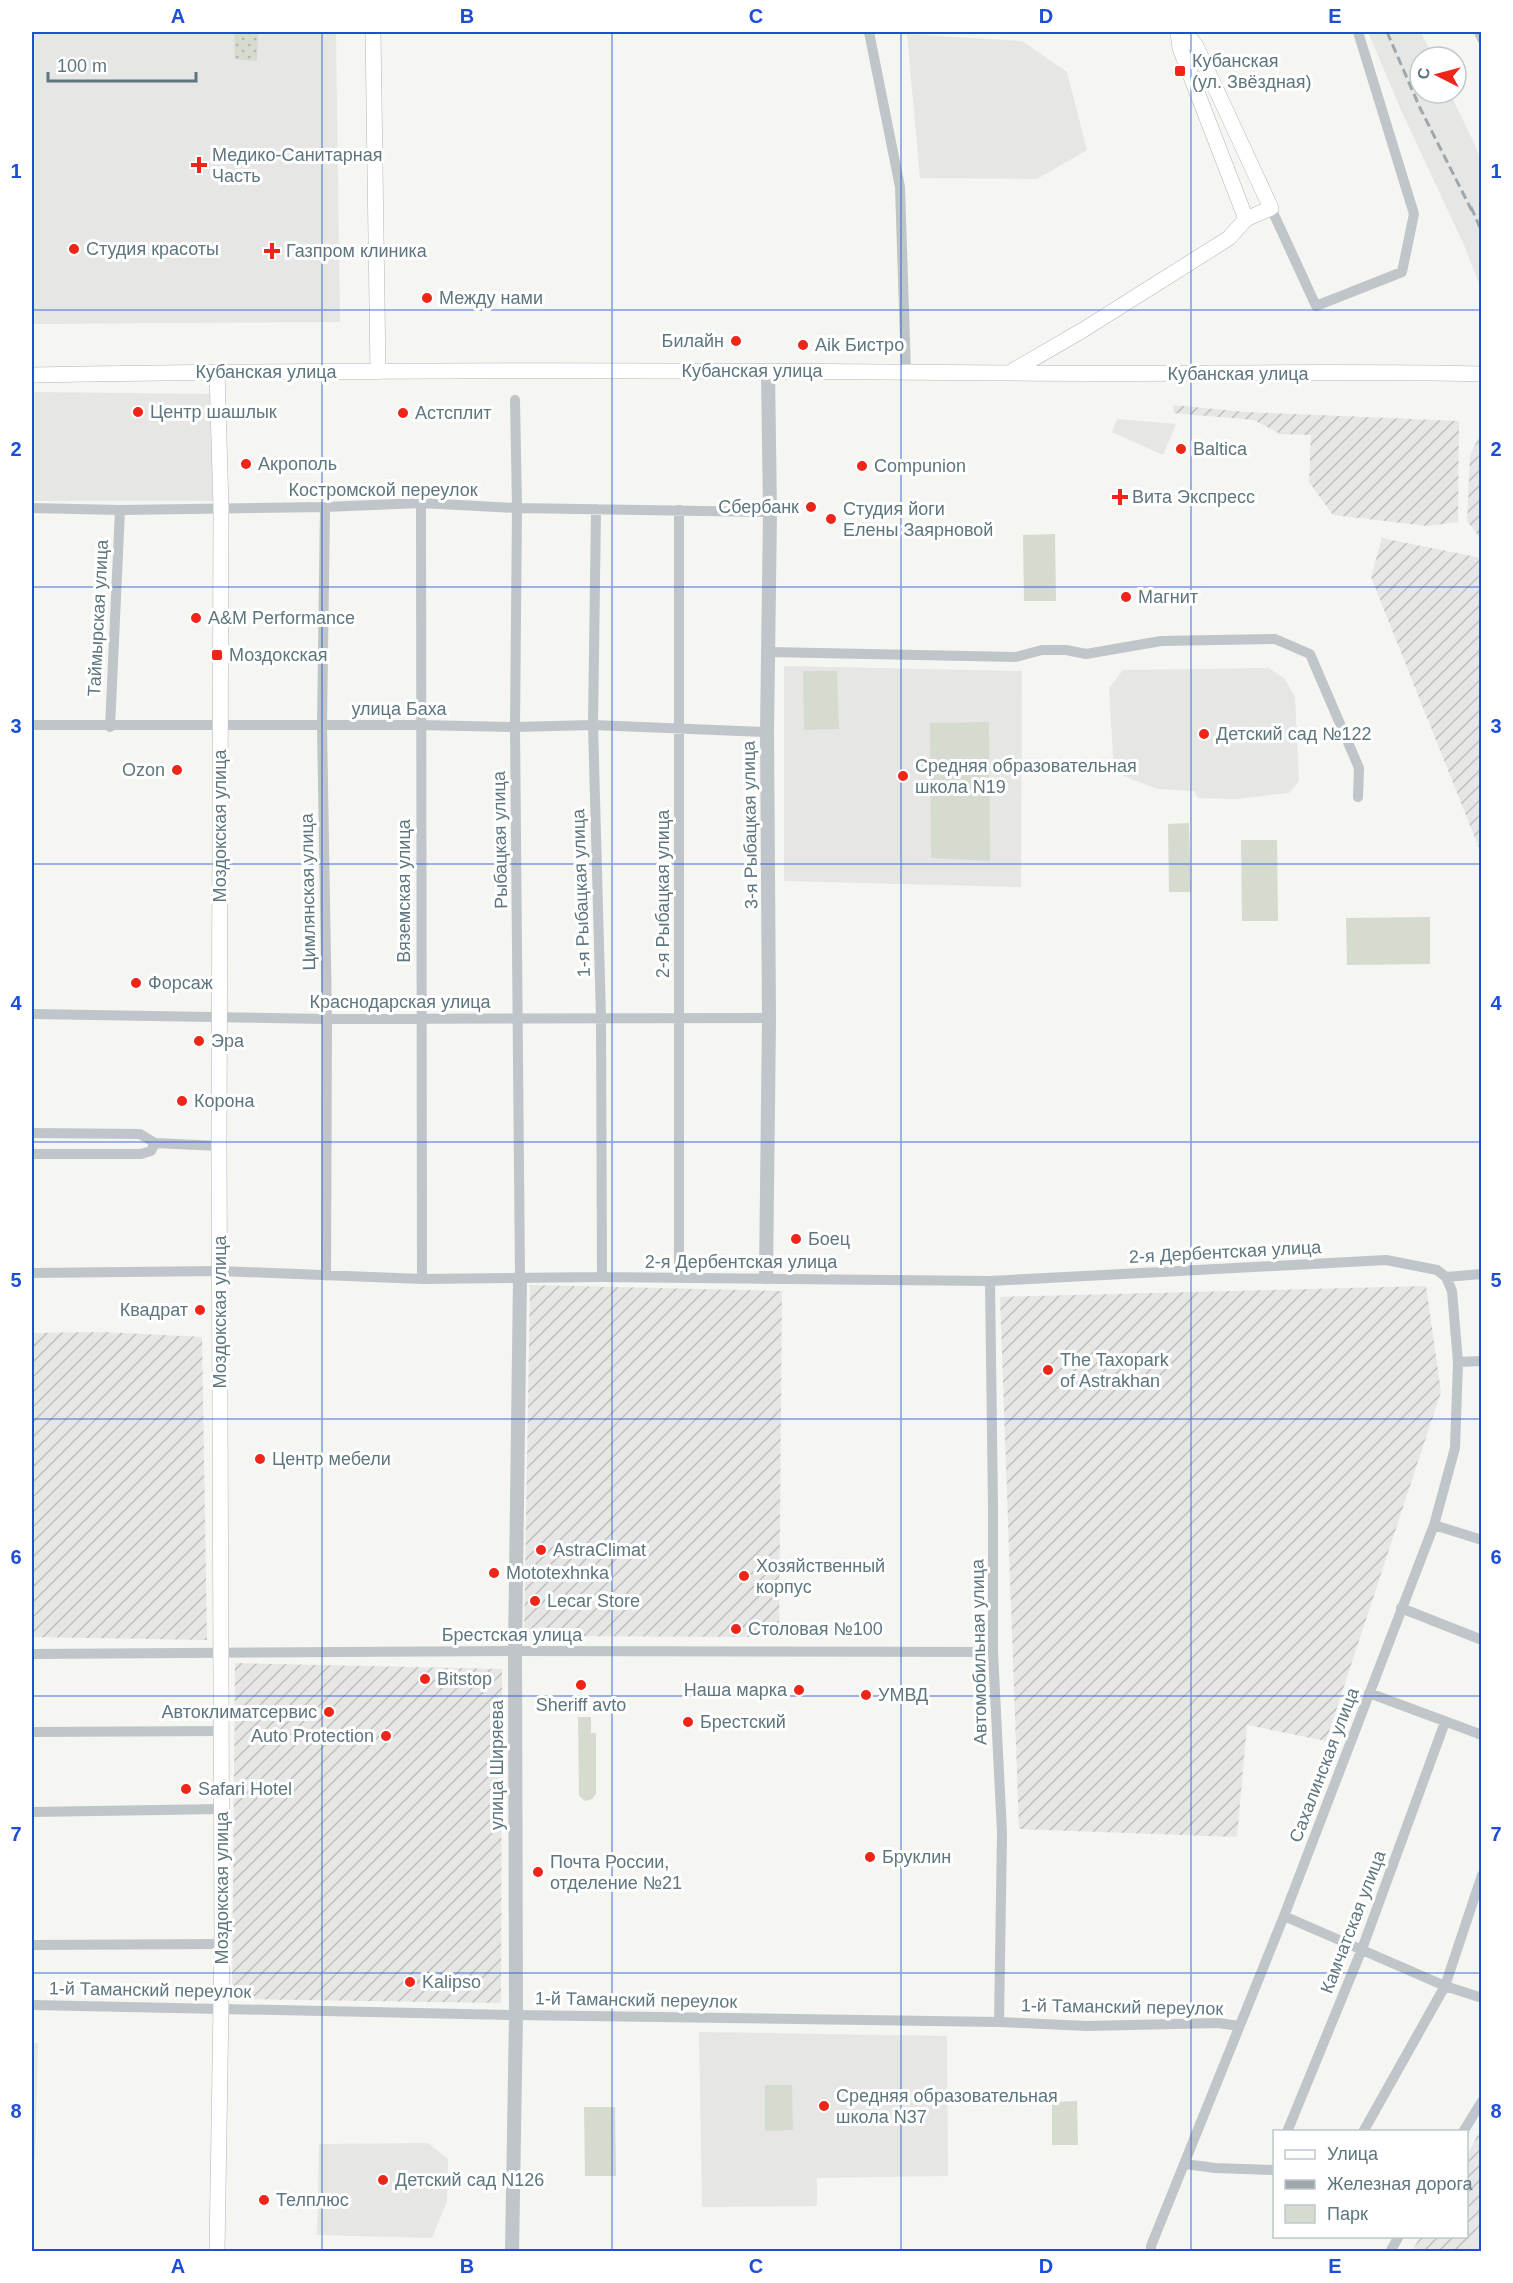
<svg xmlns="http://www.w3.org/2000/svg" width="1513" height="2283" font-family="Arial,sans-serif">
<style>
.built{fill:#e6e6e5}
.industrial{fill:url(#industrial-furrows)}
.grass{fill:url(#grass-dots)}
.park{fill:#d6dbd0}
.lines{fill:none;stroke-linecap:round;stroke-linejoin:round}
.secondary-casing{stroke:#afb8bb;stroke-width:16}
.minor{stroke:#bfc5c8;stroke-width:10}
.tertiary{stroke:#bfc5c8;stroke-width:14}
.secondary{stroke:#fff;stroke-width:15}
.rail{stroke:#9ea8ac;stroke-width:3;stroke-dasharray:9 4.5;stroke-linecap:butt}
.grid{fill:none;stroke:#1d4ed8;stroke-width:1.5;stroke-opacity:0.55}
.poi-dot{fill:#ee2518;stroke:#fff;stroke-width:2}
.labels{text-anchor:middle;stroke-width:6;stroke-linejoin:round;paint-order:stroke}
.poi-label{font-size:18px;fill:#5e767e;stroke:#fff;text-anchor:start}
.street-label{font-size:18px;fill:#5e767e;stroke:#fff}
.neatline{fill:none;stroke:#1d4ed8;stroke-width:2}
.grid-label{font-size:20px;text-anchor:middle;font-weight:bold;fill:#1d4ed8}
</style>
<defs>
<pattern id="industrial-furrows" width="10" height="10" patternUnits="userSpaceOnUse" patternTransform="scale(1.5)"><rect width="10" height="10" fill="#e6e6e5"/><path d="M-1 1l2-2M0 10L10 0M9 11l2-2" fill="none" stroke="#bebfbf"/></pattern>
<pattern id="grass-dots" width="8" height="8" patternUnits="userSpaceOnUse" patternTransform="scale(1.5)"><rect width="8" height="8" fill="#d6dbd0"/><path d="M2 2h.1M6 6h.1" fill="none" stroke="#b1b6ae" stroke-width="1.8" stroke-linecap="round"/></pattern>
</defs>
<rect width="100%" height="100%" fill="#f5f5f1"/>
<path class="built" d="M 32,32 L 336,32 L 340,322 L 32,324 Z
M 1368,32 L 1421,32 L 1433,57 L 1420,57 L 1420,93 L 1450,93 L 1476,147 L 1482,167 L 1481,289 L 1464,245 L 1401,110 Z
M 907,34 L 1022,41 L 1067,72 L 1087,150 L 1037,179 L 920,178 Z
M 32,392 L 211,394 L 215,501 L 32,501 Z
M 1117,419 L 1176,424 L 1163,455 L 1112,432 Z
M 784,666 L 1022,671 L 1021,887 L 784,881 Z
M 1269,668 L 1285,679 L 1295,697 L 1299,781 L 1289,793 L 1235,799 L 1198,798 L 1194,791 L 1157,789 L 1114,772 L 1109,688 L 1123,670 Z
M 699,2032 L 947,2036 L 948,2176 L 817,2178 L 817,2206 L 702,2207 Z
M 32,2043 L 38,2043 L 35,2159 L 32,2159 Z
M 428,2143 L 448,2159 L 447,2201 L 432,2238 L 317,2235 L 319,2144 Z
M 1481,2223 L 1481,2251 L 1464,2251 Z"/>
<path class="industrial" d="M 1173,405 L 1246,412 L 1459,421 L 1458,522 L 1427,526 L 1333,515 L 1309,482 L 1311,435 L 1280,434 L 1254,420 L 1174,413 Z
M 1481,433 L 1481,539 L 1467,521 L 1470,455 Z
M 1382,538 L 1481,558 L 1481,853 L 1371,577 Z
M 530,1285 L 782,1291 L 779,1637 L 524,1636 Z
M 1426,1286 L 1441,1392 L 1326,1741 L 1247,1725 L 1237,1837 L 1019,1829 L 1000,1297 Z
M 104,1332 L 202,1337 L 207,1640 L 32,1637 L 32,1333 Z
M 235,1663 L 502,1669 L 501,2003 L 232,1999 Z
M 1481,2129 L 1481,2223 L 1464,2251 L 1412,2251 L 1420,2237 L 1466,2236 L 1467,2155 Z"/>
<path class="grass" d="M 234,32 L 258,32 L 257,61 L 235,59 Z"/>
<path class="park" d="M 1055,534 L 1056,601 L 1024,601 L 1023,535 Z
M 803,671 L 837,671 L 839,729 L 804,730 Z
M 989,722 L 990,861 L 931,858 L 930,723 Z
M 1189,823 L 1191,892 L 1169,892 L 1168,824 Z
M 1241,840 L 1277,840 L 1278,921 L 1242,921 Z
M 1430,917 L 1430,964 L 1347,965 L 1346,918 Z
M 578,1717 L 591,1717 L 591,1733 L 596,1733 L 596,1794 L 592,1799 L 585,1801 L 579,1796 Z
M 765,2085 L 792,2085 L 793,2130 L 765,2131 Z
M 1077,2101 L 1078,2145 L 1052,2145 L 1052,2102 Z
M 584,2107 L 615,2107 L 616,2176 L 585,2176 Z"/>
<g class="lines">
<g class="secondary-casing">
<path id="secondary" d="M 373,32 L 378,372
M 1178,32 L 1180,48 L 1246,219
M 1009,373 L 1083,330 L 1229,238 L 1246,219 L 1271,208 L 1196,46 L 1185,32
M 32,375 C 357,369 683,370 1008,373 C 1166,375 1324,370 1482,374
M 217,2252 L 222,1944 L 219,1146 L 221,508 L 217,372"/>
</g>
<path class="minor" d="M 869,32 L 900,187 L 906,372
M 1479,32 L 1482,39
M 1271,208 L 1316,306 L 1402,272 L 1414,214 L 1358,32
M 515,400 L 517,508 L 515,727 L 520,1279
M 421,503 L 422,1279
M 325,507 L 322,726 L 327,1019 L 326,1276
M 32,508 L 120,510 L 325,507 L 421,503 L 517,508 L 770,512
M 596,509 L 593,725 L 601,1018 L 602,1277
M 769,652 L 1016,657 L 1042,650 L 1066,650 L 1086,654 L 1161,641 L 1275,639 L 1310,654 L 1359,768 L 1358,797
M 32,725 L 420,725 L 515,727 L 593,725 L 767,732
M 110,727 L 120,510
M 32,1014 L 327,1019 L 769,1018
M 32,1133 L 140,1134 L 155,1143
M 32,1154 L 141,1154 L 151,1151 L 155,1143 L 219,1146
M 32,1273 L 220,1271 L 422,1279 L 602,1277 L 990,1281 L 1386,1260 L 1437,1270 L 1446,1277 L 1452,1291 L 1458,1362 L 1455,1448 L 1434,1525 L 1284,1916 L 1151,2246 L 1151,2252
M 1446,1277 L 1482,1274
M 679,1278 L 679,510
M 990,1281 L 993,1508 L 993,1652 L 1002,1833 L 999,2022
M 1458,1362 L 1482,1361
M 1434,1525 L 1482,1540
M 1401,1608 L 1482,1640
M 32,1654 L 515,1651 L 993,1652
M 1369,1693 L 1482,1735
M 32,1732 L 221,1731
M 32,1812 L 221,1809
M 1284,1916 L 1445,1986 L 1482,1998
M 32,1945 L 222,1944
M 32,2005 L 516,2015 L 999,2022 L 1087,2026 L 1218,2023 L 1239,2026
M 1287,2132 L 1362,1949 L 1445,1722
M 1363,2132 L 1445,1986 L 1482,1875
M 1463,2132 L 1482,2101
M 1185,2164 L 1215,2168 L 1274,2170
M 1390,2252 L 1399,2236"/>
<path class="tertiary" d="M 766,1277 L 769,1018 L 767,732 L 770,512 L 768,372
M 512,2252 L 516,2015 L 515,1651 L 520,1279"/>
<use href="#secondary" class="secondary"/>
<path class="rail" d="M 1387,32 L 1420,108 L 1474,215
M 1471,207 L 1482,232"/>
</g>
<path class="grid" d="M 322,32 L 322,2252M 612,32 L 612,2252M 901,32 L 901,2252M 1191,32 L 1191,2252M 32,310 L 1482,310M 32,587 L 1482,587M 32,864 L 1482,864M 32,1142 L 1482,1142M 32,1419 L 1482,1419M 32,1696 L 1482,1696M 32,1973 L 1482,1973"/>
<g class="poi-dot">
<rect x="1174" y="65" width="12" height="12" rx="3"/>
<path d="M196 156h6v6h6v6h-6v6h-6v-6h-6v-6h6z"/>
<circle cx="74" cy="249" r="6"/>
<path d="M269 242h6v6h6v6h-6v6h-6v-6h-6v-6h6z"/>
<circle cx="427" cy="298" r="6"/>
<circle cx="736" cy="341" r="6"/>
<circle cx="803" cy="345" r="6"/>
<circle cx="138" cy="412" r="6"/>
<circle cx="403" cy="413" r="6"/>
<circle cx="1181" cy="449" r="6"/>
<circle cx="246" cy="464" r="6"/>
<circle cx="862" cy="466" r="6"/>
<path d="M1117 488h6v6h6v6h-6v6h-6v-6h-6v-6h6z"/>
<circle cx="811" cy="507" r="6"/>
<circle cx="831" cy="519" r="6"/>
<circle cx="1126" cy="597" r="6"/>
<circle cx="196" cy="618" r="6"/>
<rect x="211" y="649" width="12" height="12" rx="3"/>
<circle cx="1204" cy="734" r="6"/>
<circle cx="177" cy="770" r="6"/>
<circle cx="903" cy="776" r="6"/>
<circle cx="136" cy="983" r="6"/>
<circle cx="199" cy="1041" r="6"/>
<circle cx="182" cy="1101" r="6"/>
<circle cx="796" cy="1239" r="6"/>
<circle cx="200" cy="1310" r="6"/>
<circle cx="1048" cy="1370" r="6"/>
<circle cx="260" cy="1459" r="6"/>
<circle cx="541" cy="1550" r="6"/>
<circle cx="494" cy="1573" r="6"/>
<circle cx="744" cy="1576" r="6"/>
<circle cx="535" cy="1601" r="6"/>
<circle cx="736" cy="1629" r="6"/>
<circle cx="425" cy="1679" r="6"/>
<circle cx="581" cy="1685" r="6"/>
<circle cx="799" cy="1690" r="6"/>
<circle cx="866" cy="1695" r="6"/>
<circle cx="329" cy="1712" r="6"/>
<circle cx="688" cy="1722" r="6"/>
<circle cx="386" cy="1736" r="6"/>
<circle cx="186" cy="1789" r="6"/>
<circle cx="870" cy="1857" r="6"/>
<circle cx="538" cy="1872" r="6"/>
<circle cx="410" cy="1982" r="6"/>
<circle cx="824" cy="2106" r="6"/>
<circle cx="383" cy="2180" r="6"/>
<circle cx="264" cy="2200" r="6"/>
</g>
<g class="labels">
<g class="poi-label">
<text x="1192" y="67">Кубанская<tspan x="1192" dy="21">(ул. Звёздная)</tspan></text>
<text x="212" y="161">Медико-Санитарная<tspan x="212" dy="21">Часть</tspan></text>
<text x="86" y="255">Студия красоты</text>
<text x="286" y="257">Газпром клиника</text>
<text x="439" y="304">Между нами</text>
<text x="724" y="347" text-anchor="end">Билайн</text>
<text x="815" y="351">Aik Бистро</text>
<text x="150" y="418">Центр шашлык</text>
<text x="415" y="419">Астсплит</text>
<text x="1193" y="455">Baltica</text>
<text x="258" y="470">Акрополь</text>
<text x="874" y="472">Compunion</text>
<text x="1132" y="503">Вита Экспресс</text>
<text x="799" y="513" text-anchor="end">Сбербанк</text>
<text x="843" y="515">Студия йоги<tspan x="843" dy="21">Елены Заярновой</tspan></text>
<text x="1138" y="603">Магнит</text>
<text x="208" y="624">A&amp;M Performance</text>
<text x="229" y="661">Моздокская</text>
<text x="1216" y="740">Детский сад №122</text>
<text x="915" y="772">Средняя образовательная<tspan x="915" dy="21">школа N19</tspan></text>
<text x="165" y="776" text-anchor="end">Ozon</text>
<text x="148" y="989">Форсаж</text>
<text x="211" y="1047">Эра</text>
<text x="194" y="1107">Корона</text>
<text x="808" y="1245">Боец</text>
<text x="188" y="1316" text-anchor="end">Квадрат</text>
<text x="1060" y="1366">The Taxopark<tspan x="1060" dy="21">of Astrakhan</tspan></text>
<text x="272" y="1465">Центр мебели</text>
<text x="553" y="1556">AstraClimat</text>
<text x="756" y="1572">Хозяйственный<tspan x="756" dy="21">корпус</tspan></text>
<text x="506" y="1579">Mototexhnka</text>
<text x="547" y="1607">Lecar Store</text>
<text x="748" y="1635">Столовая №100</text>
<text x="437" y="1685">Bitstop</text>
<text x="787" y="1696" text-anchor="end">Наша марка</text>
<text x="878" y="1701">УМВД</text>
<text x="581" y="1711" text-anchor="middle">Sheriff avto</text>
<text x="317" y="1718" text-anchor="end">Автоклиматсервис</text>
<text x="700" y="1728">Брестский</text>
<text x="374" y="1742" text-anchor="end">Auto Protection</text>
<text x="198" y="1795">Safari Hotel</text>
<text x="882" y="1863">Бруклин</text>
<text x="550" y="1868">Почта России,<tspan x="550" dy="21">отделение №21</tspan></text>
<text x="422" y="1988">Kalipso</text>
<text x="836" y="2102">Средняя образовательная<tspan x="836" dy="21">школа N37</tspan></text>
<text x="395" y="2186">Детский сад N126</text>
<text x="276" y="2206">Телплюс</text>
</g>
<g class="street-label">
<text x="752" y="377">Кубанская улица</text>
<text x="266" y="378">Кубанская улица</text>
<text x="1238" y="380">Кубанская улица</text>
<text x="383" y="496">Костромской переулок</text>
<text transform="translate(98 618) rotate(-87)" y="6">Таймырская улица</text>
<text x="399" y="715">улица Баха</text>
<text transform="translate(750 825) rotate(-91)" y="6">3-я Рыбацкая улица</text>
<text transform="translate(220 826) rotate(-90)" y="6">Моздокская улица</text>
<text transform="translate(500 840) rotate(-91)" y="6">Рыбацкая улица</text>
<text transform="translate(404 891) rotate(-90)" y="6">Вяземская улица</text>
<text transform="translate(308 892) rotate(-91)" y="6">Цимлянская улица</text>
<text transform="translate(581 893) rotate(-92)" y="6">1-я Рыбацкая улица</text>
<text transform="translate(663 894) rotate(-90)" y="6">2-я Рыбацкая улица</text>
<text x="400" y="1008">Краснодарская улица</text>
<text transform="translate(1225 1252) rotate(-3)" y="6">2-я Дербентская улица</text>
<text x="741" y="1268">2-я Дербентская улица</text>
<text transform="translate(220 1312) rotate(-90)" y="6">Моздокская улица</text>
<text x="512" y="1641">Брестская улица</text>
<text transform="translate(979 1652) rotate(-91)" y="6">Автомобильная улица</text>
<text transform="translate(497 1765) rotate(-90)" y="6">улица Ширяева</text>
<text transform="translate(1324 1765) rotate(-69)" y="6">Сахалинская улица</text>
<text transform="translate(222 1888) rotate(-90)" y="6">Моздокская улица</text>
<text transform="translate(1353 1922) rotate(-69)" y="6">Камчатская улица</text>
<text transform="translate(150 1990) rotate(1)" y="6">1-й Таманский переулок</text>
<text transform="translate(636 2000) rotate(1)" y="6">1-й Таманский переулок</text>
<text transform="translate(1122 2007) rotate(1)" y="6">1-й Таманский переулок</text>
</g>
</g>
<rect width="1513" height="2283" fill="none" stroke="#ffffff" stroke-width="66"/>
<rect x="1273" y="2130" width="195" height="108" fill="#ffffff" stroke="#bfc8cb" stroke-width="1.5"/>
<rect x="1285" y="2150" width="30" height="9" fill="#ffffff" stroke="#bfc8cb" stroke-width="1.5"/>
<text x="1327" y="2160" font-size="18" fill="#5e767e">Улица</text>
<rect x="1285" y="2180" width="30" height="9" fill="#9ea8ac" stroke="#bfc8cb" stroke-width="1.5"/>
<text x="1327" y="2190" font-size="18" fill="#5e767e">Железная дорога</text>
<rect x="1285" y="2205" width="30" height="18" fill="#d6dbd0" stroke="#bfc8cb" stroke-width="1.5"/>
<text x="1327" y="2220" font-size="18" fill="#5e767e">Парк</text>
<g transform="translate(1438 75) rotate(276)"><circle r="28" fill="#ffffff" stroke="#bfc8cb" stroke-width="1.5"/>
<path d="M0-4.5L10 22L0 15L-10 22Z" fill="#ee2518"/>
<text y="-9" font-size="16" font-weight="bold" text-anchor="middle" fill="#5e767e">С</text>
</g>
<path d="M48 72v9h148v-9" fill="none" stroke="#5e767e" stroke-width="3"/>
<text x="57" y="72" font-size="18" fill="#5e767e" stroke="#ffffff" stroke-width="4.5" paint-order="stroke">100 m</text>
<rect x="33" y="33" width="1447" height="2217" class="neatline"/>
<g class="grid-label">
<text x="178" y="23">A</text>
<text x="467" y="23">B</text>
<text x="756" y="23">C</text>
<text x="1046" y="23">D</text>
<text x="1335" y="23">E</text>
<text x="16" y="178">1</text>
<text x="1496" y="178">1</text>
<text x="16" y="456">2</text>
<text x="1496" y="456">2</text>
<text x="16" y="733">3</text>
<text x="1496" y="733">3</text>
<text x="16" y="1010">4</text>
<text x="1496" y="1010">4</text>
<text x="16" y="1287">5</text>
<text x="1496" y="1287">5</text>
<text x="16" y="1564">6</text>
<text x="1496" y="1564">6</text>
<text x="16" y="1841">7</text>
<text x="1496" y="1841">7</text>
<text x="16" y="2118">8</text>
<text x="1496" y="2118">8</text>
<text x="178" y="2273">A</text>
<text x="467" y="2273">B</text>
<text x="756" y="2273">C</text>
<text x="1046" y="2273">D</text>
<text x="1335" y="2273">E</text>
</g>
</svg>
